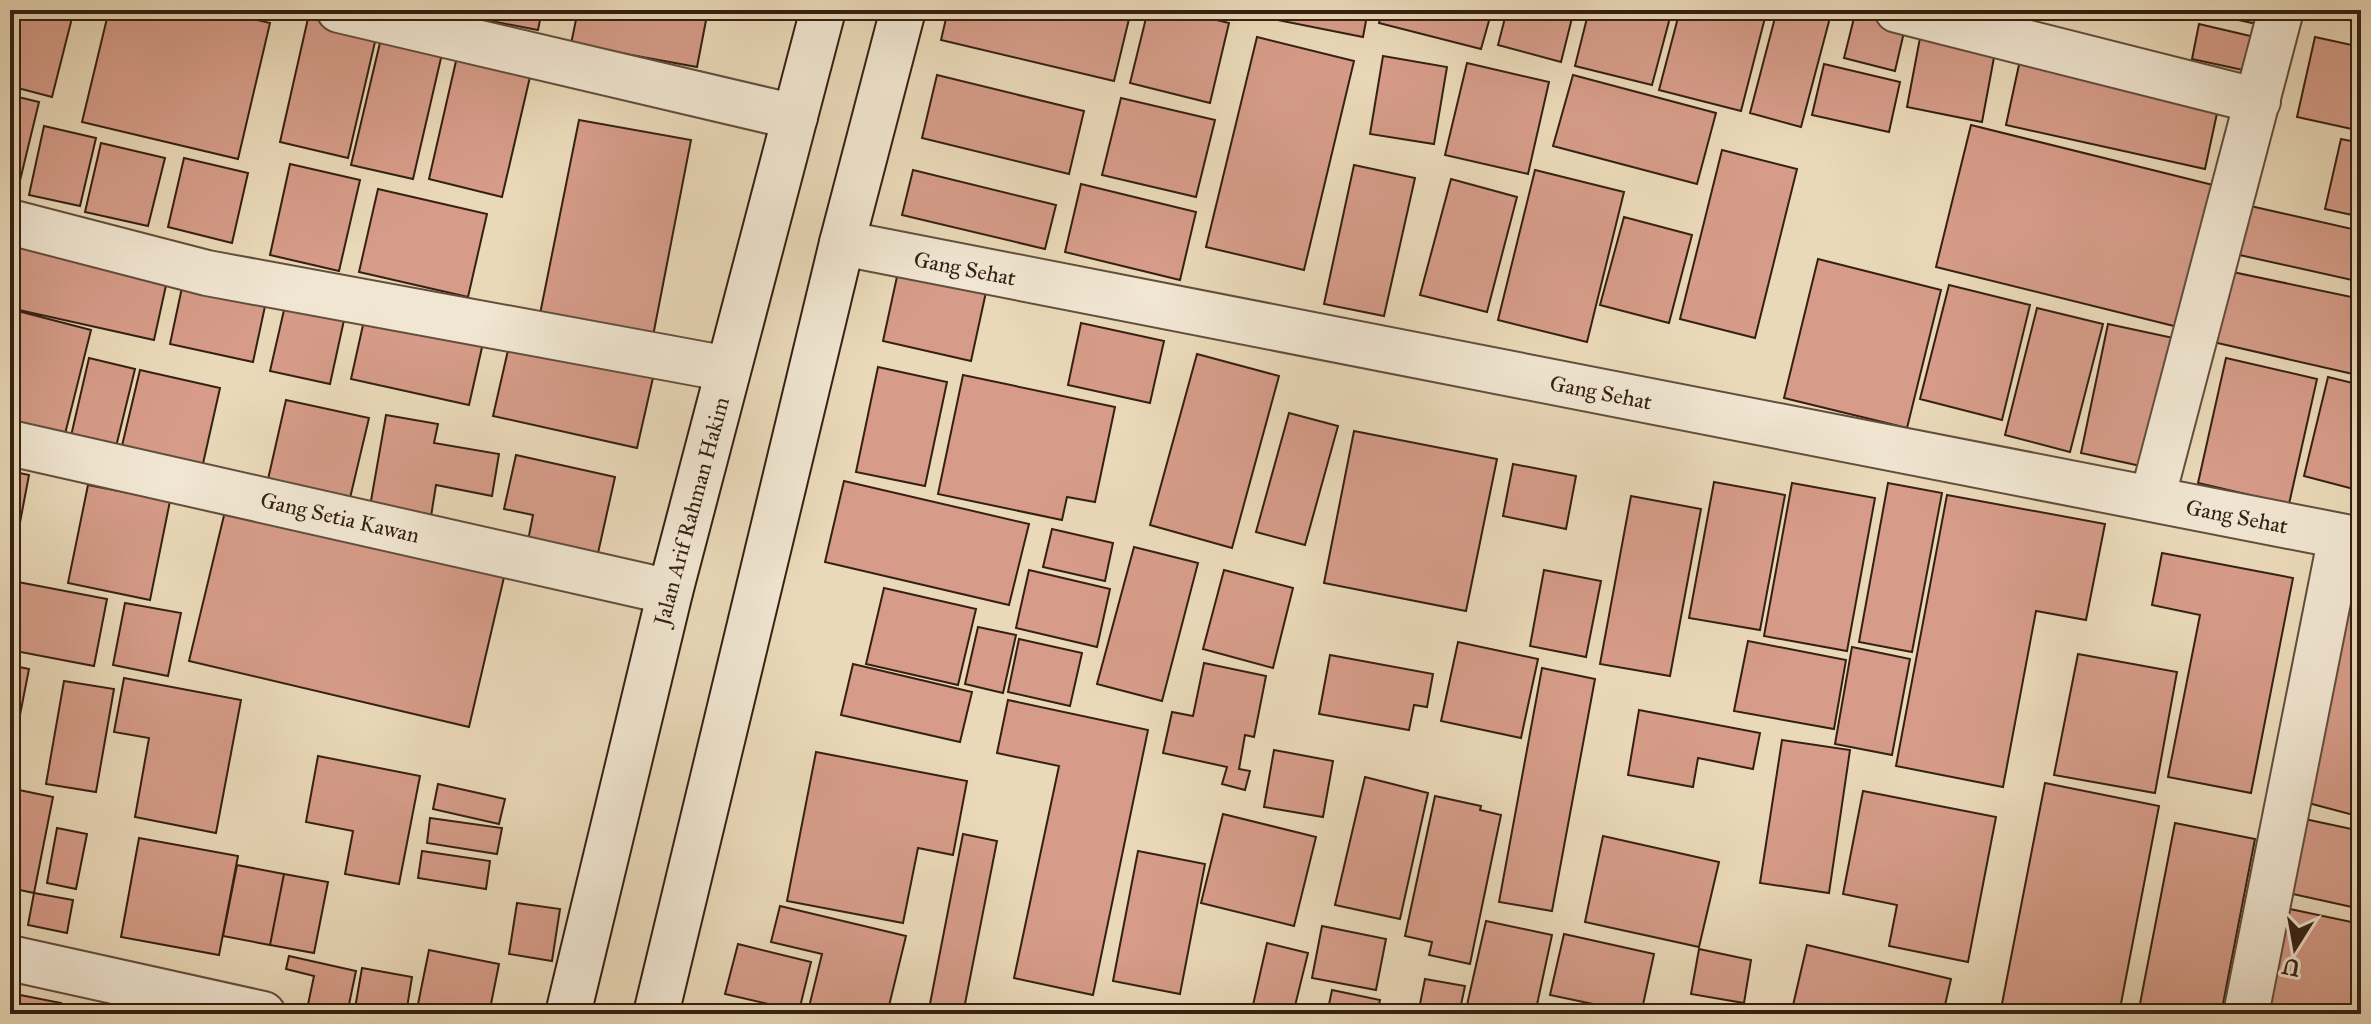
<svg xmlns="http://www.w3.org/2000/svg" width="2371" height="1024" font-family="'IM FELL Great Primer',serif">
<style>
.building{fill:#d69c89;stroke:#352013;stroke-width:2}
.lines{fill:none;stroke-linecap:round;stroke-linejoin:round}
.minor-casing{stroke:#624e3c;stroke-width:48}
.secondary-casing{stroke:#352013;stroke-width:48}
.minor{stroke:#f1e6d2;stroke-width:44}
.secondary{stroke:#f1e6d2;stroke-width:44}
.labels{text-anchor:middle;stroke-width:8;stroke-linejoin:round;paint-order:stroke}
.street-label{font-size:22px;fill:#352013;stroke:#f1e6d2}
</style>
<rect width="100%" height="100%" fill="#ead9b9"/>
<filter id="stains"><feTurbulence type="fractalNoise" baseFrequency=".0025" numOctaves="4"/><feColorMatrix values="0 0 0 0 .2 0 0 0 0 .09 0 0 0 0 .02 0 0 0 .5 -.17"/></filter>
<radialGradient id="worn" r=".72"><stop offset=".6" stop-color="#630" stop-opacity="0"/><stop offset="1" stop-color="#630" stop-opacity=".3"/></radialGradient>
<path class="building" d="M 10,10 L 74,10 L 52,97 L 10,86 Z
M 109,10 L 214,10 L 270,23 L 238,159 L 82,122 Z
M 477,10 L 542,10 L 538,30 L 475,18 Z
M 578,10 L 708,10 L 697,67 L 571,44 Z
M 948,10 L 1091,10 L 1129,19 L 1114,81 L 941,40 Z
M 1148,10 L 1175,10 L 1229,23 L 1210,103 L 1130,83 Z
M 1259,10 L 1368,10 L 1363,37 L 1258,16 Z
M 1382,10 L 1492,10 L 1481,49 L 1379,23 Z
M 1507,10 L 1574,10 L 1561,62 L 1498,45 Z
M 1589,10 L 1672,10 L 1652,85 L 1575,66 Z
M 1680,10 L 1767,10 L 1741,111 L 1659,90 Z
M 1777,10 L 1832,10 L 1801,127 L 1750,113 Z
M 1856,10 L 1907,19 L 1895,71 L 1844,58 Z
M 2065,10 L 2102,10 L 2101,17 Z
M 2194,10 L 2264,10 L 2261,25 Z
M 2316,10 L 2361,10 L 2361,23 L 2315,12 Z
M 309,14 L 378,29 L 348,158 L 280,142 Z
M 2199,24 L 2259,38 L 2252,72 L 2192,59 Z
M 383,30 L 444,45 L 413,179 L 351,165 Z
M 1257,37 L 1354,61 L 1304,270 L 1206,247 Z
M 2315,37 L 2361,47 L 2361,131 L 2297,117 Z
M 1920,38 L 1995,52 L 1982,122 L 1907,107 Z
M 459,48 L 533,64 L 502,197 L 429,179 Z
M 1383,56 L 1447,67 L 1434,144 L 1370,134 Z
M 2020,60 L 2219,104 L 2205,169 L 2006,125 Z
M 1467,63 L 1549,82 L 1528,174 L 1445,155 Z
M 1824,64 L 1900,82 L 1889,132 L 1812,115 Z
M 937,75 L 1084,111 L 1069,174 L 922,138 Z
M 1573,75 L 1716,113 L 1697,184 L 1553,146 Z
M 10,95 L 39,102 L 17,193 L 10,192 Z
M 1121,98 L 1215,120 L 1196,197 L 1102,175 Z
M 579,120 L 691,140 L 653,336 L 540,314 Z
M 1971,125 L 2213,185 L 2178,327 L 1936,267 Z
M 44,126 L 96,138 L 80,206 L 29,195 Z
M 2341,139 L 2361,143 L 2361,217 L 2325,209 Z
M 101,143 L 165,158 L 148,226 L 85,212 Z
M 1722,150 L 1797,169 L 1755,338 L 1680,319 Z
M 184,158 L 248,173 L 232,243 L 168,227 Z
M 290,164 L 360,180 L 339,271 L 270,255 Z
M 1354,165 L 1415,178 L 1384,316 L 1324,304 Z
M 913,170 L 1056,205 L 1045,249 L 902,215 Z
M 1535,170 L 1624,192 L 1587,342 L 1498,320 Z
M 1451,179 L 1517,197 L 1487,312 L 1420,295 Z
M 1081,184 L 1196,212 L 1180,280 L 1065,252 Z
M 378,189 L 487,214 L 468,297 L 359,272 Z
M 2246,205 L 2361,231 L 2361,282 L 2235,254 Z
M 1624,217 L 1692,235 L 1669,323 L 1600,305 Z
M 15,233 L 170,267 L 154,340 L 10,308 L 10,253 Z
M 1818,259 L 1941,290 L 1907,428 L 1784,398 Z
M 2228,271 L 2361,299 L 2361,335 L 2353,374 L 2213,342 Z
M 898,272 L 986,292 L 971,361 L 883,341 Z
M 184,278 L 267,297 L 253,362 L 170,344 Z
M 1949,285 L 2030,305 L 2002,420 L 1920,399 Z
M 287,297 L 346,311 L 330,384 L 270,371 Z
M 367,307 L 485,334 L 469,405 L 351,379 Z
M 2037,308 L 2103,324 L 2070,452 L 2005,435 Z
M 10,309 L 91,330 L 61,450 L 10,438 Z
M 1081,323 L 1164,341 L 1150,403 L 1068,385 Z
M 2108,324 L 2178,339 L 2150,468 L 2081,453 Z
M 511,337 L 655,369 L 637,448 L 493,416 Z
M 1197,354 L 1279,376 L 1232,548 L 1150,525 Z
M 89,358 L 135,369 L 113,459 L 68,449 Z
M 2226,358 L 2317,379 L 2289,504 L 2198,483 Z
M 878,367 L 947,382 L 925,486 L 856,472 Z
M 140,370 L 220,388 L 202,468 L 121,450 Z
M 963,375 L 1115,407 L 1095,502 L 1067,497 L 1062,520 L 938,494 Z
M 2328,377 L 2361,385 L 2361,491 L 2304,476 Z
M 286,400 L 369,418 L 346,515 L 264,497 Z
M 1289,413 L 1338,426 L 1305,545 L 1256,532 Z
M 386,415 L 438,424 L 434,443 L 499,454 L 492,496 L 436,485 L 429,529 L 368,518 Z
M 1354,431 L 1497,459 L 1466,611 L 1324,583 Z
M 516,455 L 615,477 L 594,571 L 525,556 L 533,515 L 504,509 Z
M 1513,464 L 1576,476 L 1566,529 L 1503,516 Z
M 10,471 L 29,475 L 11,570 L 10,570 Z
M 844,481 L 1029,524 L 1009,605 L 825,562 Z
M 1714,482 L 1785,495 L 1760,630 L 1689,618 Z
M 1792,483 L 1875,498 L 1847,651 L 1764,636 Z
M 1888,483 L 1942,493 L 1912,652 L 1859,642 Z
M 88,485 L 170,501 L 150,600 L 68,583 Z
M 1947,495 L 2105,524 L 2086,620 L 2036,611 L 2003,787 L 1896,766 Z
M 1631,496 L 1701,509 L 1670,676 L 1600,664 Z
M 226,507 L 505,573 L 469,727 L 189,661 Z
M 1052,529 L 1113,543 L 1105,581 L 1043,567 Z
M 1134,547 L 1198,563 L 1162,701 L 1097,684 Z
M 2162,553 L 2293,578 L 2251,793 L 2168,777 L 2200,615 L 2152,605 Z
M 1029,570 L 1110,589 L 1097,647 L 1016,628 Z
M 1224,570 L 1293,588 L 1273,668 L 1203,649 Z
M 1544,570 L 1601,581 L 1586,657 L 1530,646 Z
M 2355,572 L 2361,574 L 2361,817 L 2297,800 Z
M 18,582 L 107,599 L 94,666 L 10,650 L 10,622 Z
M 884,588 L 976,609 L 958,685 L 866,664 Z
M 125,603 L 181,613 L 168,676 L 113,665 Z
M 978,627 L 1016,635 L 1003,693 L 965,684 Z
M 1019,639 L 1082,653 L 1070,706 L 1008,692 Z
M 1748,641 L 1846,660 L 1834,729 L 1734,711 Z
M 1458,642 L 1538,659 L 1521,738 L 1441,721 Z
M 1852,647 L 1910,659 L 1892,755 L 1835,744 Z
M 2078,654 L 2177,672 L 2155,793 L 2054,775 Z
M 1330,655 L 1433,674 L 1427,707 L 1414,705 L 1409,730 L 1319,714 Z
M 1204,663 L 1266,676 L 1254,737 L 1245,735 L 1239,769 L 1250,771 L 1245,790 L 1222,784 L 1227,767 L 1163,753 L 1172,712 L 1193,716 Z
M 853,664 L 972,692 L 960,742 L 841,715 Z
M 10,665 L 29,669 L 10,766 Z
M 1542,668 L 1595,679 L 1552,911 L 1499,902 Z
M 124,678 L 241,700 L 216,833 L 135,817 L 149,738 L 114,732 Z
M 64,681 L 114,689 L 96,792 L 46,784 Z
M 1008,700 L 1148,730 L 1093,995 L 1014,978 L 1059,766 L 997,753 Z
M 1639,710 L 1760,733 L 1753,769 L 1698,758 L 1693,787 L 1628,775 Z
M 1782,740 L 1850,750 L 1829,893 L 1760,883 Z
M 1274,750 L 1333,761 L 1323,817 L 1264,807 Z
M 816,752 L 967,781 L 953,855 L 918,848 L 903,923 L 787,901 Z
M 318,756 L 420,776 L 399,884 L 345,874 L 353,831 L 306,822 Z
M 1365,777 L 1428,793 L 1400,919 L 1335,905 Z
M 2045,783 L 2159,806 L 2119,1014 L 2000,1014 Z
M 438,784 L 505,799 L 499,824 L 433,809 Z
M 19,790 L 53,797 L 34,893 L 10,888 L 10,835 Z
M 1863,791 L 1996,817 L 1968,962 L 1889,946 L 1897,905 L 1843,894 Z
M 1435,796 L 1481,806 L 1480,810 L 1501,815 L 1470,964 L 1429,955 L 1432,942 L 1405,936 Z
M 1223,814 L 1316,837 L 1294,926 L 1201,903 Z
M 430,818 L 502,828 L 497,854 L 427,843 Z
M 2300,818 L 2361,831 L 2361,909 L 2284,892 Z
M 2175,823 L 2255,839 L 2221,1014 L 2138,1014 Z
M 57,828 L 87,834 L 76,889 L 47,883 Z
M 963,834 L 997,841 L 963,1014 L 928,1014 Z
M 1603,836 L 1719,862 L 1699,947 L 1585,922 Z
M 139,838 L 238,856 L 219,955 L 121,937 Z
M 422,851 L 490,861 L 486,889 L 418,878 Z
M 1138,851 L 1205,864 L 1180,994 L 1113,981 Z
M 237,865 L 284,874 L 270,945 L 223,936 Z
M 284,874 L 328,882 L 314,953 L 270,945 Z
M 34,893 L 73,900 L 67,933 L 28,925 Z
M 517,903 L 560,909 L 552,961 L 509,954 Z
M 780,906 L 906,936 L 887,1014 L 837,1014 L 809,1007 L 822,954 L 771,942 Z
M 2290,909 L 2361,924 L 2361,1014 L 2266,1014 Z
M 1486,921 L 1552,935 L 1535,1014 L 1465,1014 Z
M 1322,926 L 1386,939 L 1376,990 L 1312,978 Z
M 1564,934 L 1654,954 L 1641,1014 L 1550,995 Z
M 1267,943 L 1308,953 L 1293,1014 L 1251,1014 Z
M 738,944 L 811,962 L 799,1011 L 725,994 Z
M 1807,945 L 1951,979 L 1943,1014 L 1791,1014 Z
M 1699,949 L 1751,960 L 1744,1003 L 1691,994 Z
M 429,950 L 499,964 L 489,1014 L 416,1014 Z
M 289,956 L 356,971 L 347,1014 L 306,1014 L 314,976 L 286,969 Z
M 362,968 L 412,977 L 406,1014 L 354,1014 Z
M 1425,979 L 1465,986 L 1459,1014 L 1418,1014 Z
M 1332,990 L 1380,1000 L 1377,1014 L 1327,1014 Z
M 10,993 L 61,1003 L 59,1014 L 10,1014 Z
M 1670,1004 L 1716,1014 L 1668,1014 Z"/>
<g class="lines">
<g class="minor-casing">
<path id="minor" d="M 339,10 L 795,117
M 1897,10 L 2258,101
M 10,222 L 207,273 L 728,369
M 842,243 L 2361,540
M 10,443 L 670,592
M 2152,499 L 2281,10
M 10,958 L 263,1014
M 2246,1014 L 2341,536"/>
</g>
<g class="secondary-casing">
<path id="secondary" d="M 568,1014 L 670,592 L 823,10
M 656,1014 L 842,243 L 903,10"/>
</g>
<use href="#minor" class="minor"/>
<use href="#secondary" class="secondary"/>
</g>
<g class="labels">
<g class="street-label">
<text transform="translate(965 268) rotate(11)" y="8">Gang Sehat</text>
<text transform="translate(1601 392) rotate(11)" y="8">Gang Sehat</text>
<text transform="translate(691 511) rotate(-75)" y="8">Jalan Arif Rahman Hakim</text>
<text transform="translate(2237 516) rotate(11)" y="8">Gang Sehat</text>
<text transform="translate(340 517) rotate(13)" y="8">Gang Setia Kawan</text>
</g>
</g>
<rect width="2371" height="1024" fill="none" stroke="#ead9b9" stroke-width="40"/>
<rect x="12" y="12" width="2347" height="1000" fill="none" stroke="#352013" stroke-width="4"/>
<rect x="20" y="20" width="2331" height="984" fill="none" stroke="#352013" stroke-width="2"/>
<g transform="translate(2295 948) rotate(191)" stroke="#f1e6d2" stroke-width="6" paint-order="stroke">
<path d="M0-6L14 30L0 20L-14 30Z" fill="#352013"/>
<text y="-12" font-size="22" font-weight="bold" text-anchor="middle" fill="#352013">U</text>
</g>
<rect width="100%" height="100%" filter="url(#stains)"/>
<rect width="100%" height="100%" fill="url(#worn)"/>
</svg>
